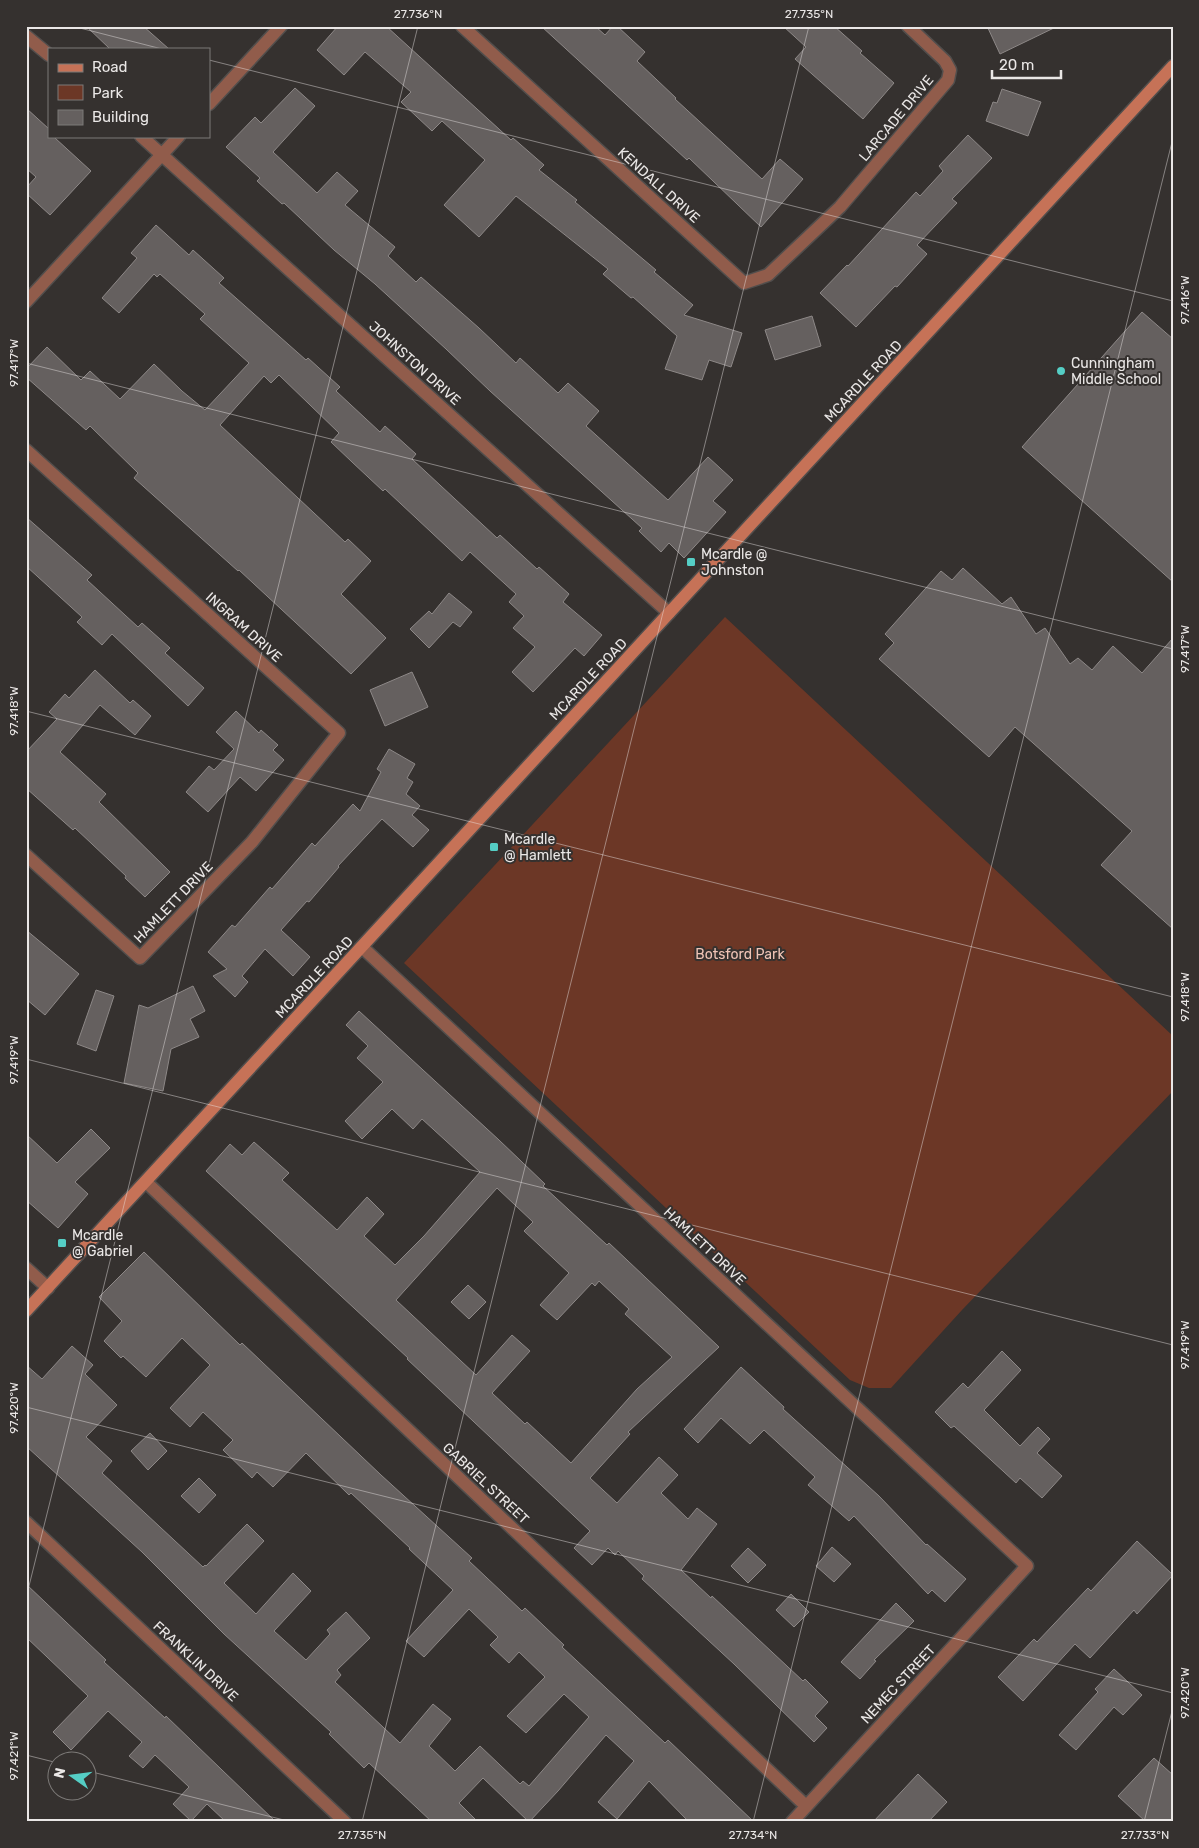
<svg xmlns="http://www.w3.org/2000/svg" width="1199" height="1848" font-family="Rubik,sans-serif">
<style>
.green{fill:#6c3726}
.building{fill:#65605f;stroke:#8d8887;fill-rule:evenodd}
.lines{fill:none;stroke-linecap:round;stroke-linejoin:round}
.street-casing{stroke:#524e4c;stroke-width:15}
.secondary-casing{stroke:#524e4c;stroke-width:15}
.street{stroke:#915c4b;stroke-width:12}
.secondary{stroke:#c67257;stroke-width:12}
.ticks{fill:none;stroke:#eae7e6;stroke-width:1;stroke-opacity:0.45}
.poi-dot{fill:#55cec5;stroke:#35312f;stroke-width:2}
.labels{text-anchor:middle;stroke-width:4;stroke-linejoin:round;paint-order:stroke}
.street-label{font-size:14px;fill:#eae7e6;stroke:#35312f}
.poi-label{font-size:14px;fill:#eae7e6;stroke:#35312f;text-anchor:start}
.park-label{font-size:14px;fill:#f0c4b6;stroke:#35312f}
.neatline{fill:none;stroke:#eae7e6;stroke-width:2}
.ticks-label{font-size:12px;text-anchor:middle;fill:#eae7e6}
</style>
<rect width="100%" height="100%" fill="#35312f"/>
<path class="green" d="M 725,617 L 1173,1036 L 1173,1091 L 962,1310 L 891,1388 L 869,1388 L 850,1380 L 404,963 Z"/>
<path class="building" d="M 86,26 L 143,26 L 169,49 L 110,49 Z
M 338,26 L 386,26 L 511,140 L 513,138 L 544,165 L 539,170 L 577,200 L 575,202 L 656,270 L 654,272 L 693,305 L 684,315 L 742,333 L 731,367 L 709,360 L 702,380 L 665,369 L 677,336 L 633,297 L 631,298 L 603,274 L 608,269 L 516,196 L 479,237 L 444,205 L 485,160 L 442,121 L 432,131 L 401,102 L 411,92 L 365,52 L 344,75 L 317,50 Z
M 541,26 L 595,26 L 605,35 L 613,26 L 617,26 L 645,52 L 637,61 L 676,98 L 675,99 L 762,179 L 780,159 L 803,179 L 761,227 L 689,158 L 687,160 Z
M 783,26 L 834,26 L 862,51 L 860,53 L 894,83 L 863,119 L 795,59 L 806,47 Z
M 987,26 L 1058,26 L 1000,54 Z
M 295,88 L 315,106 L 273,152 L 317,193 L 337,172 L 358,191 L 345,205 L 395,247 L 388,256 L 416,282 L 421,277 L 479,328 L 516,363 L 520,358 L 558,393 L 568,383 L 599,411 L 586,426 L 668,500 L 708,457 L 733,480 L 713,501 L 726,512 L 684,558 L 669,543 L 661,552 L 639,531 L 642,528 L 490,391 L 446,349 L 375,284 L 334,250 L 284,203 L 282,204 L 257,181 L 260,178 L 226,147 L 255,117 L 261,123 Z
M 1002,89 L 1041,102 L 1028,136 L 986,121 L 993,102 L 997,103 Z
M 26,108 L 49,129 L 49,136 L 57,136 L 55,138 L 91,171 L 50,215 L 26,193 L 26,188 L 36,177 L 26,168 Z
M 968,135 L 992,158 L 952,199 L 957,203 L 917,245 L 927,254 L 897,287 L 895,286 L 856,327 L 820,293 L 847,265 L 848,266 L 916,192 L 920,196 L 943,171 L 939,166 Z
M 156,225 L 189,255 L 193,250 L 224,278 L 219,283 L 306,360 L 308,358 L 340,387 L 336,391 L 380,432 L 385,426 L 416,454 L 412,459 L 497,538 L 500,535 L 537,569 L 539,567 L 569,594 L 563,602 L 602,635 L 584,656 L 575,648 L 533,692 L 512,672 L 535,647 L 513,628 L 524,616 L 509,602 L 516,594 L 470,552 L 462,561 L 385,489 L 383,491 L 352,462 L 331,442 L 339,433 L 279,375 L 271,383 L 264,376 L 220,425 L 345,542 L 348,539 L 371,561 L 341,594 L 386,638 L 351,674 L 239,570 L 238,571 L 134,478 L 138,473 L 90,426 L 86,430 L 26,377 L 26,369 L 47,347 L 81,380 L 90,371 L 120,399 L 154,364 L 182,391 L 205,410 L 249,363 L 200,319 L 205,314 L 160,274 L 157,277 L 154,274 L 119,313 L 102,298 L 137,258 L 131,253 Z
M 1142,312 L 1173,339 L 1173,582 L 1022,447 Z
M 812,316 L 821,346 L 775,360 L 765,330 Z
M 26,517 L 92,575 L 87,580 L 138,627 L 142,623 L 170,648 L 165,653 L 204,688 L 188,706 L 112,634 L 102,645 L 77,622 L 82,617 L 26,566 Z
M 963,568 L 1002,604 L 1011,597 L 1036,634 L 1045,628 L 1070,664 L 1078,658 L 1092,670 L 1113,646 L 1142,673 L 1173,638 L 1173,929 L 1101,865 L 1132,831 L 1015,727 L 989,757 L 879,659 L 894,643 L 885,634 L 941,571 L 952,580 Z
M 449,593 L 472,612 L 460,627 L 453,622 L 429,648 L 410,629 L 429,611 L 432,614 Z
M 95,670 L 130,703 L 133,700 L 151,716 L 135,735 L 100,705 L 60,752 L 106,794 L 99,802 L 170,872 L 145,897 L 125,878 L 126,876 L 75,828 L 73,830 L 26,788 L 26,752 L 57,719 L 49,712 L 65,694 L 69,698 Z
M 412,672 L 428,707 L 385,726 L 370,690 Z
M 236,711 L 259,733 L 261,730 L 278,745 L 273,750 L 284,760 L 256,791 L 240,777 L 208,812 L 186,792 L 209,766 L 214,770 L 234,749 L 216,732 Z
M 389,749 L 415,764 L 407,778 L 413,782 L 406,794 L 420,806 L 412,815 L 429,830 L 413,847 L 382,819 L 338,866 L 339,867 L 309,902 L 307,901 L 281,930 L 310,957 L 293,976 L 265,949 L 242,976 L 248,982 L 235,997 L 213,976 L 227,969 L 208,952 L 232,925 L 235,927 L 270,887 L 272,889 L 312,843 L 315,846 L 353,804 L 360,811 L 381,772 L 377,769 Z
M 26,930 L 79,974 L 45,1015 L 26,999 Z
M 193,986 L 205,1011 L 190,1019 L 199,1037 L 171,1049 L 163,1091 L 124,1083 L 139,1005 L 148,1008 Z
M 96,990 L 114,996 L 96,1051 L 77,1044 Z
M 359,1011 L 499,1140 L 545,1184 L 543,1186 L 607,1245 L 609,1243 L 719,1347 L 628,1432 L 630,1434 L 590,1478 L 617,1503 L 659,1457 L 678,1475 L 661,1493 L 688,1519 L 697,1508 L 717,1524 L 681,1570 L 711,1598 L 712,1596 L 803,1681 L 805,1679 L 828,1702 L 815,1716 L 827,1728 L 814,1742 L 734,1664 L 642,1579 L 644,1576 L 618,1551 L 615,1555 L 608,1548 L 592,1565 L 574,1548 L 590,1531 L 407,1359 L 408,1358 L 206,1171 L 230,1144 L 242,1155 L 254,1142 L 289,1173 L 282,1180 L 337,1230 L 367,1197 L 384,1214 L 364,1236 L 395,1265 L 424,1236 L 480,1172 L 422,1119 L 413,1129 L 392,1109 L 362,1139 L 345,1121 L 383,1082 L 357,1058 L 368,1046 L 346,1025 ZM 497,1188 L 533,1222 L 524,1231 L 569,1273 L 540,1305 L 557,1320 L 592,1283 L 595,1286 L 599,1281 L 629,1309 L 625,1314 L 672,1357 L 637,1389 L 571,1463 L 527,1422 L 525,1424 L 492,1393 L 530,1351 L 512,1335 L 476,1375 L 396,1300 Z
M 91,1129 L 110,1148 L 75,1182 L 88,1194 L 58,1228 L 26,1200 L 26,1134 L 57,1163 Z
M 144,1252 L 240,1345 L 242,1343 L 381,1475 L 472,1558 L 469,1561 L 522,1611 L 525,1608 L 564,1645 L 562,1647 L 665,1743 L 668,1740 L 754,1822 L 689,1822 L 649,1781 L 617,1819 L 598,1802 L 634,1761 L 606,1735 L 558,1791 L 529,1822 L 483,1778 L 459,1803 L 478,1822 L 432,1822 L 369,1763 L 364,1768 L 329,1734 L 331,1732 L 224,1634 L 142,1552 L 26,1446 L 26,1365 L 42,1379 L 72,1346 L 93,1365 L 85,1374 L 117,1405 L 86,1437 L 112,1461 L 102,1473 L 203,1567 L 205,1565 L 206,1566 L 247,1524 L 264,1541 L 224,1583 L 256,1614 L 293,1573 L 311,1591 L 274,1631 L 306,1660 L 330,1634 L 327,1630 L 346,1612 L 370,1638 L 337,1670 L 341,1675 L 335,1682 L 400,1743 L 433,1704 L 451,1719 L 429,1746 L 455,1771 L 480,1746 L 520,1784 L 523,1781 L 529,1786 L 589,1717 L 564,1694 L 526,1733 L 507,1716 L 545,1677 L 519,1652 L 509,1663 L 490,1645 L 498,1637 L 469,1609 L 424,1657 L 406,1641 L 453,1590 L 409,1549 L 410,1548 L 351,1493 L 349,1495 L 306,1453 L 273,1487 L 257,1472 L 252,1478 L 223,1450 L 233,1440 L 203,1412 L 190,1427 L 170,1408 L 210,1365 L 182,1338 L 146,1377 L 123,1356 L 121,1358 L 104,1341 L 122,1321 L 99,1297 Z
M 468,1285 L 486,1302 L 469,1319 L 451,1302 Z
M 1002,1351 L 1021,1370 L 984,1410 L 1020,1446 L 1038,1427 L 1050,1439 L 1037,1453 L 1062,1476 L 1042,1498 L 1020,1478 L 1016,1483 L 954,1426 L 951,1428 L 935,1412 L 963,1383 L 968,1388 Z
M 741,1367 L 784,1407 L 783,1409 L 879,1496 L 926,1545 L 927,1544 L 966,1579 L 945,1602 L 932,1590 L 928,1594 L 854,1516 L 849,1521 L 808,1485 L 815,1477 L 764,1430 L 750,1444 L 721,1418 L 698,1443 L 684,1429 Z
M 150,1433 L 167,1451 L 148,1470 L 131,1451 Z
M 199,1478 L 216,1495 L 199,1513 L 181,1496 Z
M 1137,1541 L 1173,1575 L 1137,1614 L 1134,1610 L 1090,1658 L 1075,1644 L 1023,1701 L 998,1677 L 1034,1639 L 1037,1642 L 1088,1588 L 1091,1591 Z
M 832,1547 L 851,1564 L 834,1582 L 816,1566 Z
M 748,1548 L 766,1565 L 748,1583 L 731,1566 Z
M 26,1584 L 106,1660 L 104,1662 L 165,1718 L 166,1716 L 276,1822 L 226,1822 L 207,1804 L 191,1821 L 173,1804 L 189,1787 L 155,1755 L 143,1768 L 129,1756 L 142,1742 L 108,1711 L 71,1750 L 53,1732 L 88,1696 L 26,1637 Z
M 791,1594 L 809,1612 L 794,1627 L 776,1610 Z
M 896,1603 L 914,1621 L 874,1660 L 876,1661 L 860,1679 L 841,1662 Z
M 1114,1669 L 1142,1695 L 1123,1715 L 1114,1707 L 1076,1750 L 1059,1735 L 1098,1692 L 1095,1689 Z
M 1154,1758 L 1173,1775 L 1173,1822 L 1146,1822 L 1118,1796 Z
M 918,1774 L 947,1802 L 928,1822 L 873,1822 Z"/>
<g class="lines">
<g class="street-casing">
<path id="street" d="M 462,26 L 744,283 L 768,275 L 840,207 L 948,80 L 950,70 L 945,61 L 908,26
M 26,36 L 49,55
M 209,104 L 281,26
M 141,136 L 669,613
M 26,302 L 179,136
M 26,450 L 339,733 L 252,842 L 140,958 L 26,855
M 362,947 L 1027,1566 L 792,1822
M 146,1182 L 806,1806
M 26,1268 L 48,1288
M 26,1522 L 345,1822"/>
</g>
<g class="secondary-casing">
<path id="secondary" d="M 26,1311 L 1173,66"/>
</g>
<use href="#street" class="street"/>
<use href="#secondary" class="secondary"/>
</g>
<path class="ticks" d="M 72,26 L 162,49M 26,29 L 27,26M 209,60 L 1173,301M 26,363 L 1173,649M 26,711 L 1173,997M 26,1059 L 1173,1345M 26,1407 L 1173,1693M 26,1598 L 418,26M 26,1755 L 58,1763M 88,1771 L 292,1822M 362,1822 L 809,26M 753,1822 L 1173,138M 1144,1822 L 1173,1707"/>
<g class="poi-dot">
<circle cx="1061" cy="371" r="5"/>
<rect x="686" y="557" width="10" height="10" rx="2.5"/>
<rect x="489" y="842" width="10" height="10" rx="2.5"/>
<rect x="57" y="1238" width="10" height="10" rx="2.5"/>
</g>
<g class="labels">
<g class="street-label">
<text transform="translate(896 118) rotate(-50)" y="5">LARCADE DRIVE</text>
<text transform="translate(659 185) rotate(42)" y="5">KENDALL DRIVE</text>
<text transform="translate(415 363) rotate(42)" y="5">JOHNSTON DRIVE</text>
<text transform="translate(863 381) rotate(-47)" y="5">MCARDLE ROAD</text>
<text transform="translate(244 627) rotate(42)" y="5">INGRAM DRIVE</text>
<text transform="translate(588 679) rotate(-47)" y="5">MCARDLE ROAD</text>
<text transform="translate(173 902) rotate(-46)" y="5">HAMLETT DRIVE</text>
<text transform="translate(314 977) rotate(-47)" y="5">MCARDLE ROAD</text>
<text transform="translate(705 1246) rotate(43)" y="5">HAMLETT DRIVE</text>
<text transform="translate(486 1483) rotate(43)" y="5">GABRIEL STREET</text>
<text transform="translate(196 1661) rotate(43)" y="5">FRANKLIN DRIVE</text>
<text transform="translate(898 1684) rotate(-47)" y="5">NEMEC STREET</text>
</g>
<g class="poi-label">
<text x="1071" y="368">Cunningham<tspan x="1071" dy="16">Middle School</tspan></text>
<text x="701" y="559">Mcardle @<tspan x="701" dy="16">Johnston</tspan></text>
<text x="504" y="844">Mcardle<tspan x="504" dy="16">@ Hamlett</tspan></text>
<text x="72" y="1240">Mcardle<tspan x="72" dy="16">@ Gabriel</tspan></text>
</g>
<g class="park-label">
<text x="740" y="959">Botsford Park</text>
</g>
</g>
<rect width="1199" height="1848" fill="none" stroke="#35312f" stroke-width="55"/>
<rect x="48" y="48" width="162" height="90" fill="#35312f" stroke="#7d7a78"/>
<rect x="58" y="64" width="25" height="8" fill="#c67257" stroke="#7d7a78"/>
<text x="92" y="72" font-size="15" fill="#eae7e6">Road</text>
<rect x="58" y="85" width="25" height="15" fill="#6c3726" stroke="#7d7a78"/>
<text x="92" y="98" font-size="15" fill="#eae7e6">Park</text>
<rect x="58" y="110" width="25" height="15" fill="#65605f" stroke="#7d7a78"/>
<text x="92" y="122" font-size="15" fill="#eae7e6">Building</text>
<g transform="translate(72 1776) rotate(284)"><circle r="24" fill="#35312f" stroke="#7d7a78"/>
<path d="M0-4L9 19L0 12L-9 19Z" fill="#55cec5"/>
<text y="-8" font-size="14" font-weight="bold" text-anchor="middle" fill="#eae7e6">N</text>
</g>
<path d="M992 70v8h69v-8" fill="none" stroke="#eae7e6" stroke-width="2.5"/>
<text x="999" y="70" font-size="15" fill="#eae7e6" stroke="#35312f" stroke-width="4" paint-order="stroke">20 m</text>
<rect x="28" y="28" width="1144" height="1792" class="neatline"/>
<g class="ticks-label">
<text x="418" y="18">27.736°N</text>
<text x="809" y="18">27.735°N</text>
<text transform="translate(1185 300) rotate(-90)" y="4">97.416°W</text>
<text transform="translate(14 363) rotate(-90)" y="4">97.417°W</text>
<text transform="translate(1185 649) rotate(-90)" y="4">97.417°W</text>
<text transform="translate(14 711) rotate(-90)" y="4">97.418°W</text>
<text transform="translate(1185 997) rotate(-90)" y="4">97.418°W</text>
<text transform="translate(14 1060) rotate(-90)" y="4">97.419°W</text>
<text transform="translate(1185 1345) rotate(-90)" y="4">97.419°W</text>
<text transform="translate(14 1408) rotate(-90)" y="4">97.420°W</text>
<text transform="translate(1185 1693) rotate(-90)" y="4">97.420°W</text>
<text transform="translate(14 1756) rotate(-90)" y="4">97.421°W</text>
<text x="362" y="1839">27.735°N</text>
<text x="753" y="1839">27.734°N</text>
<text x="1145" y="1839">27.733°N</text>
</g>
</svg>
